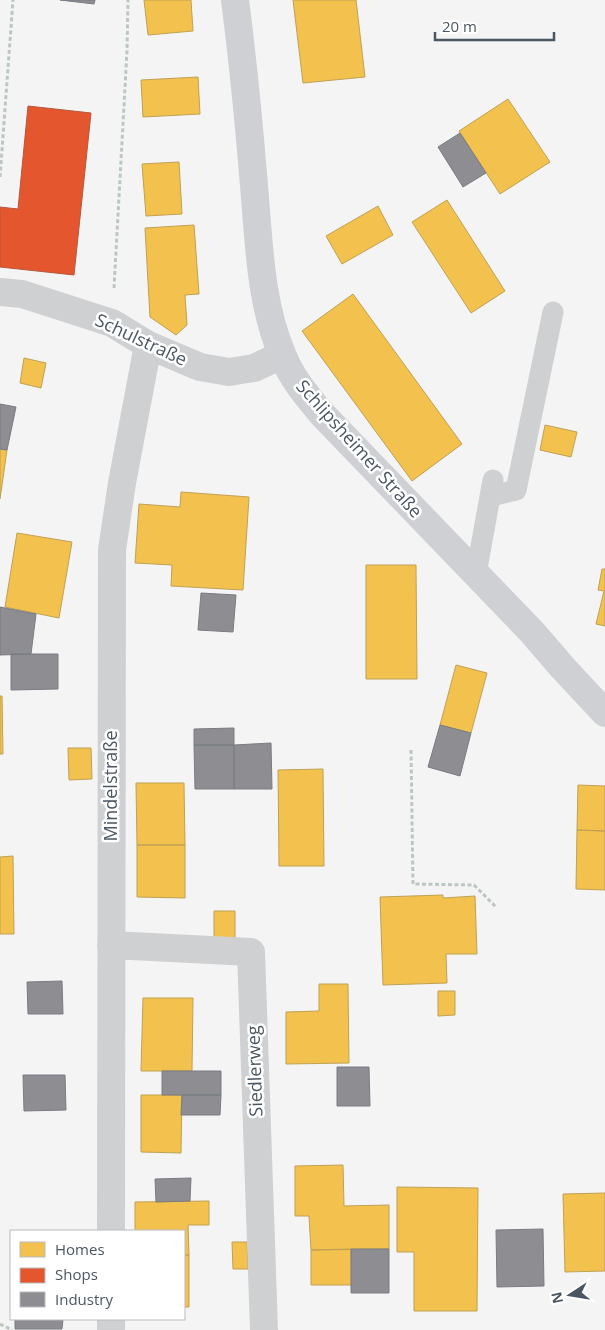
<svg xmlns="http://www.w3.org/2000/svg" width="605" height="1330" font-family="'Open Sans',sans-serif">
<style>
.homes{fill:#f2c14e;stroke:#c0a154}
.shops{fill:#e4572e;stroke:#b6573d}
.industry{fill:#8d8d92;stroke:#797c83}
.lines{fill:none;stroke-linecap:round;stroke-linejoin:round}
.path{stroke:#bcc7c4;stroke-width:3;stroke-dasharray:4 2.5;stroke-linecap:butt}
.lane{stroke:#ced0d2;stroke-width:21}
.street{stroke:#ced0d2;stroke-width:28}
.secondary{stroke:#ced0d4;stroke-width:28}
.labels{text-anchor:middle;stroke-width:5;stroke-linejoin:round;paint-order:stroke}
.street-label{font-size:18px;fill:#4a5661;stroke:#fff}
</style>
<rect width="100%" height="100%" fill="#f4f4f4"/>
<path class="homes" d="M 144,0 L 191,0 L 193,31 L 148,35 Z
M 293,0 L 356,0 L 365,77 L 303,83 Z
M 198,77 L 200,114 L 143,117 L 141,80 Z
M 508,99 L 550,162 L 500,194 L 459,131 Z
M 179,162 L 182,214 L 146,216 L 142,164 Z
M 447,200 L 505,291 L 471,313 L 412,222 Z
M 378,206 L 393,235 L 342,264 L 326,236 Z
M 194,225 L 199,294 L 185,295 L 187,325 L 176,335 L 150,317 L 145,228 Z
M 353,294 L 462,444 L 412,481 L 302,331 Z
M 24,358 L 46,363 L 41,388 L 20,383 Z
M 545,425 L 577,432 L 571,457 L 540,450 Z
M 0,449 L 7,450 L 0,499 Z
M 181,492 L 249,497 L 243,590 L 171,586 L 172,565 L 135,563 L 139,504 L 180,507 Z
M 17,533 L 72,542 L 59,618 L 5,607 Z
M 366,565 L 416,565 L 417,679 L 366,679 Z
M 602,569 L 605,569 L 605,626 L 596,624 L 604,591 L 598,590 Z
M 456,665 L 487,673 L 471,733 L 440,725 Z
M 0,696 L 2,696 L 3,754 L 0,754 Z
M 68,748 L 91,748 L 92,779 L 69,780 Z
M 323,769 L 324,866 L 279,866 L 278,770 Z
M 136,783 L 184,783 L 185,845 L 137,845 Z
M 578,785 L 605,786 L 605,831 L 577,830 Z
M 577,830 L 605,831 L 605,890 L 576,889 Z
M 137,845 L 185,845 L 185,898 L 137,897 Z
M 13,856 L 14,934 L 0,934 L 0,857 Z
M 443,895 L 443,898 L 475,896 L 477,954 L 446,954 L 447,983 L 383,985 L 380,897 Z
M 214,911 L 235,911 L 235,938 L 214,938 Z
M 319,984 L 348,984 L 349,1063 L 286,1064 L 286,1012 L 319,1011 Z
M 438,991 L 455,991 L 455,1015 L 438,1016 Z
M 143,998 L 193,998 L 192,1071 L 141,1071 Z
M 141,1095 L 182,1095 L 181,1153 L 141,1152 Z
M 343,1165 L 344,1206 L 389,1205 L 389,1249 L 311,1250 L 309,1216 L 295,1216 L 295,1166 Z
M 397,1187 L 478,1188 L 477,1311 L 414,1311 L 414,1252 L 397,1252 Z
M 605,1193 L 605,1271 L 565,1272 L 563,1194 Z
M 209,1201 L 209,1225 L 188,1225 L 189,1255 L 184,1255 L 184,1231 L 135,1231 L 135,1202 Z
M 232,1242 L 247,1242 L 248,1269 L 233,1269 Z
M 351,1249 L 352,1285 L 311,1285 L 311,1250 Z
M 184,1255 L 189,1255 L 189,1307 L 184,1307 Z"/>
<path class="shops" d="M 28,106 L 91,113 L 74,275 L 0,267 L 0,207 L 18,209 Z"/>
<path class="industry" d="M 60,0 L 95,0 L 94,4 Z
M 460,133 L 486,173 L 463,187 L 438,147 Z
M 0,404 L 16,407 L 7,450 L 0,449 Z
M 201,593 L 236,595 L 233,632 L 198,630 Z
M 0,607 L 36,614 L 31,654 L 0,655 Z
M 11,654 L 58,654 L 58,689 L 11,690 Z
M 440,725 L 471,733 L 460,776 L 428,767 Z
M 234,728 L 234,745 L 194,745 L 194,729 Z
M 271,743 L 272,789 L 234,789 L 234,745 Z
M 194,745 L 234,745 L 234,789 L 195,789 Z
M 62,981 L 63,1014 L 28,1014 L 27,982 Z
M 337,1067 L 369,1067 L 370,1106 L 337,1106 Z
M 162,1071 L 221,1071 L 221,1095 L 162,1095 Z
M 23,1075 L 65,1075 L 66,1110 L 24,1111 Z
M 182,1095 L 221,1095 L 220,1115 L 181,1115 Z
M 191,1178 L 190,1201 L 156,1202 L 155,1179 Z
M 543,1229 L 544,1286 L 497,1287 L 496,1230 Z
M 351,1249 L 389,1249 L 389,1293 L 351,1293 Z
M 15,1319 L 63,1319 L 62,1329 L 15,1329 Z"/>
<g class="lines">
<path class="path" d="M 0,177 L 13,0
M 114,288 L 127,51 L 128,0
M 411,750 L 413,884 L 474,885 L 497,908
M 0,1324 L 12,1330"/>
<path class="lane" d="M 491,496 L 516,490 L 553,312
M 476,574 L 493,480"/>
<path class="street" d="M 0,292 L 22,294 L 112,323 L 148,345 L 200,367 L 229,372 L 254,368 L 282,355
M 111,945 L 251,952 L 264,1330
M 111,1231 L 112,550 L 122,483 L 148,345
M 111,1319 L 111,1330"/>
<path class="secondary" d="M 235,0 C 243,62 249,124 254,186 C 259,242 260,302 282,354 C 291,377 306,395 322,414 L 532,632 L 563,668 L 605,713"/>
</g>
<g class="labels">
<g class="street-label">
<text transform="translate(141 340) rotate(25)" y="6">Schulstraße</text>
<text transform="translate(359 449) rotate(48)" y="6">Schlipsheimer Straße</text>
<text transform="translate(111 786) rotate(-90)" y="6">Mindelstraße</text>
<text transform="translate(255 1071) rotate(-92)" y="6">Siedlerweg</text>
</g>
</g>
<rect x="10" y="1230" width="175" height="90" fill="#ffffff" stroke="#b7bbc0"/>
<rect x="20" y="1242" width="25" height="15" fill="#f2c14e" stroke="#b7bbc0"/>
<text x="55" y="1255" font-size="15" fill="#4a5661">Homes</text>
<rect x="20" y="1268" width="25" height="15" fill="#e4572e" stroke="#b7bbc0"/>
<text x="55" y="1280" font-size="15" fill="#4a5661">Shops</text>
<rect x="20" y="1292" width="25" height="15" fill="#8d8d92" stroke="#b7bbc0"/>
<text x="55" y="1305" font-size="15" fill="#4a5661">Industry</text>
<g transform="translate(570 1295) rotate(258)" stroke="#ffffff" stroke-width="4" paint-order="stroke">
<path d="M0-4L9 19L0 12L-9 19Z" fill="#4a5661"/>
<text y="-8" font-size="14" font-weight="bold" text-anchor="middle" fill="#4a5661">N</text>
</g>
<path d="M435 32v8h119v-8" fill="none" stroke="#4a5661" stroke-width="2.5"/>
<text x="442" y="32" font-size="15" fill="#4a5661" stroke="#ffffff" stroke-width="4" paint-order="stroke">20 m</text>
</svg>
